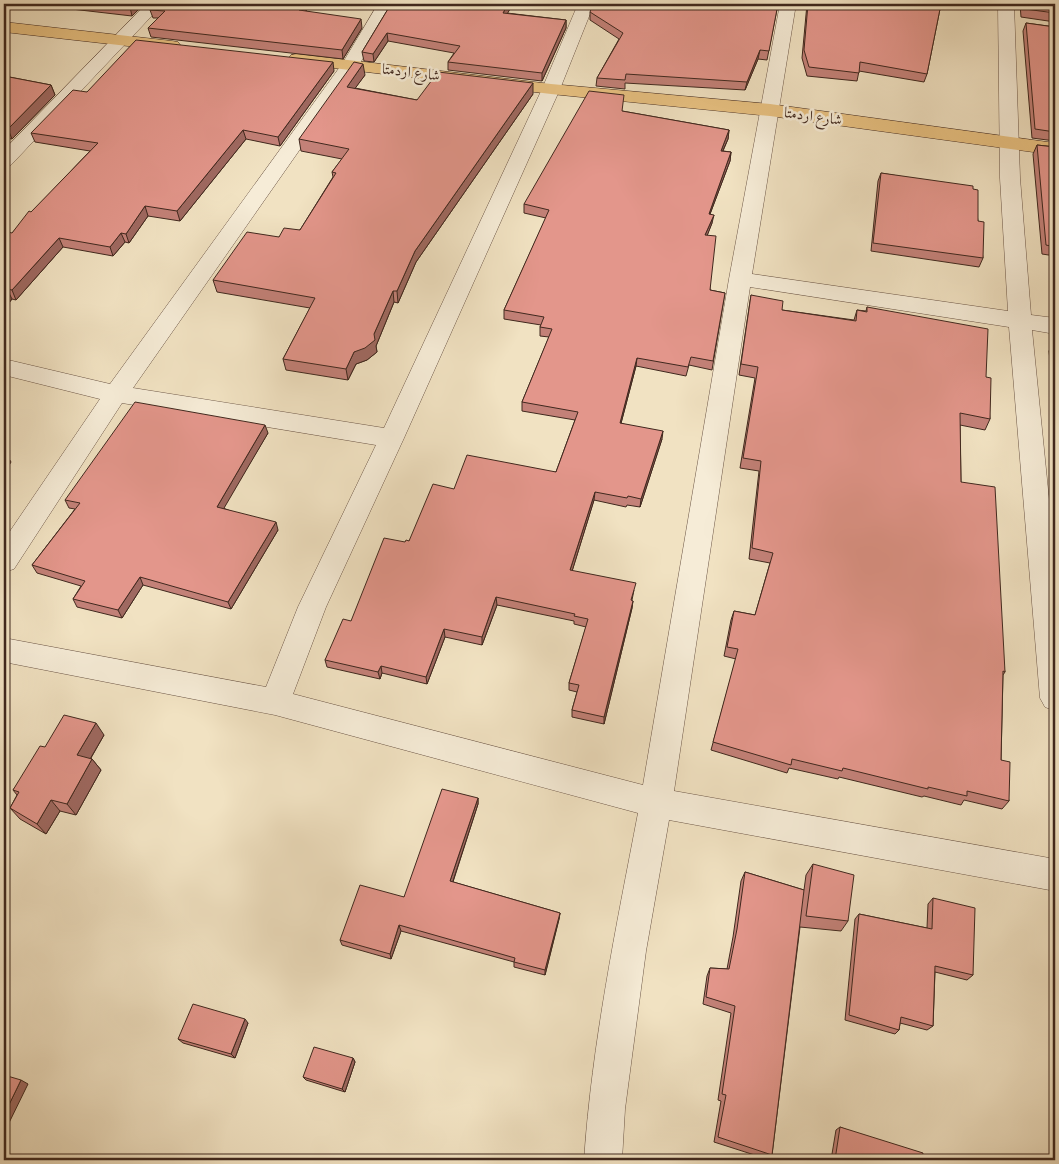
<svg xmlns="http://www.w3.org/2000/svg" width="1059" height="1164" font-family="'IM FELL Great Primer',Amiri,serif">
<style>
.lines{fill:none;stroke-linecap:round;stroke-linejoin:round}
.minor-casing{stroke:#6c5647;stroke-width:1}
.major-casing{stroke:#40281e;stroke-width:1}
.minor{fill:#f6ecd7;fill-rule:evenodd}
.major{fill:#e8c181;fill-rule:evenodd}
.wall{fill:#c38178;stroke:#40281e}
.shaded-wall{fill:#9f6961;stroke:#40281e}
.building{fill:#e3968b;stroke:#40281e}
.labels{text-anchor:middle;stroke-width:5;stroke-linejoin:round;paint-order:stroke}
.far-street-label{font-size:15px;fill:#40281e;stroke:#f6ecd7}
</style>
<rect width="100%" height="100%" fill="#f1e2c2"/>
<filter id="stains"><feTurbulence type="fractalNoise" baseFrequency=".004" numOctaves="4"/><feColorMatrix values="0 0 0 0 .2 0 0 0 0 .09 0 0 0 0 .02 0 0 0 .5 -.17"/></filter>
<radialGradient id="worn" r=".72"><stop offset=".6" stop-color="#630" stop-opacity="0"/><stop offset="1" stop-color="#630" stop-opacity=".3"/></radialGradient>
<g class="lines">
<g class="minor-casing">
<path id="minor" d="M 146,4 L 163,4 L 11,165 L 4,167 L 4,150 Z
M 378,4 L 394,4 L 359,65 L 133,388 L 384,428 L 542,89 L 578,4 L 594,4 L 560,89 L 404,438 L 326,607 L 293,694 L 643,785 L 729,279 L 780,4 L 796,4 L 752,274 L 1008,311 L 1000,178 L 998,4 L 1014,4 L 1020,178 L 1031,315 L 1055,318 L 1055,334 L 1032,330 L 1055,559 L 1055,711 L 1045,707 L 1040,698 L 1009,327 L 750,287 L 674,791 L 1055,859 L 1055,891 L 669,820 L 646,951 L 625,1109 L 622,1160 L 584,1160 C 592,1043 616,928 638,813 L 275,715 L 4,662 L 4,638 L 266,687 L 298,607 L 376,445 L 122,403 L 14,569 L 4,572 L 4,540 L 100,399 L 4,375 L 4,359 L 110,384 L 342,64 Z"/>
</g>
<g class="major-casing">
<path id="major" d="M 4,22 L 172,41 L 178,42 L 181,46 L 178,50 L 172,51 L 4,32 Z
M 297,54 L 551,84 L 770,104 L 1055,143 L 1055,155 L 770,116 L 551,94 L 291,63 L 288,59 L 291,55 Z"/>
</g>
<use href="#minor" class="minor"/>
<use href="#major" class="major"/>
</g>
<path class="wall" d="M 28,4 L 144,4 L 132,16 Z
M 311,4 L 306,11 L 362,28 L 343,59 L 151,37 L 148,28 L 158,18 L 153,18 L 150,10 Z
M 391,4 L 513,4 L 507,13 L 566,20 L 566,28 L 542,81 L 448,70 L 448,62 L 454,53 L 388,41 L 374,62 L 364,61 L 362,52 Z
M 778,4 L 767,60 L 758,59 L 745,90 L 625,83 L 625,89 L 596,86 L 597,78 L 619,39 L 590,20 L 590,12 Z
M 807,4 L 941,4 L 927,74 L 924,82 L 859,71 L 857,81 L 807,76 L 802,58 Z
M 1020,4 L 1055,4 L 1055,22 L 1021,17 Z
M 1026,23 L 1055,27 L 1055,141 L 1032,138 L 1023,31 Z
M 334,71 L 280,146 L 246,139 L 180,221 L 148,216 L 129,243 L 125,242 L 113,256 L 63,247 L 16,300 L 12,299 L 4,309 L 12,233 L 90,151 L 35,142 L 31,133 L 87,92 Z
M 365,75 L 355,88 L 417,100 L 533,94 L 416,262 L 398,303 L 394,302 L 376,346 L 377,352 L 367,360 L 356,364 L 348,380 L 286,370 L 283,359 L 310,308 L 217,292 L 213,280 L 279,237 L 300,230 L 333,177 L 332,172 L 342,159 L 301,151 L 299,139 Z
M 4,76 L 51,85 L 55,95 L 12,139 L 4,138 Z
M 622,111 L 729,130 L 728,139 L 723,151 L 731,152 L 730,161 L 710,214 L 712,223 L 707,235 L 710,290 L 725,293 L 712,370 L 689,365 L 686,376 L 636,366 L 621,423 L 662,439 L 640,507 L 627,505 L 626,507 L 594,500 L 572,571 L 634,590 L 632,600 L 632,608 L 604,724 L 572,717 L 572,710 L 577,692 L 569,690 L 569,683 L 586,627 L 574,624 L 574,621 L 497,605 L 482,645 L 445,637 L 427,684 L 382,673 L 380,679 L 327,667 L 325,660 L 405,542 L 409,541 L 454,489 L 556,472 L 575,420 L 522,411 L 522,402 L 549,337 L 540,336 L 540,327 L 541,325 L 504,319 L 504,310 L 546,218 L 524,213 L 524,204 Z
M 1037,145 L 1055,147 L 1055,256 L 1042,254 L 1033,154 Z
M 881,173 L 973,189 L 978,221 L 983,258 L 979,267 L 871,251 L 878,181 Z
M 751,295 L 782,310 L 854,320 L 857,310 L 866,311 L 867,307 L 986,377 L 990,419 L 985,430 L 960,425 L 961,482 L 1005,672 L 1003,675 L 1001,760 L 1009,801 L 1002,809 L 964,800 L 961,805 L 924,796 L 922,797 L 839,777 L 838,779 L 789,768 L 787,773 L 711,750 L 736,659 L 724,656 L 731,620 L 734,611 L 755,615 L 770,563 L 749,559 L 759,471 L 740,468 L 755,378 L 739,375 Z
M 1055,340 L 1055,407 L 1049,351 Z
M 268,433 L 223,508 L 278,530 L 231,609 L 143,585 L 122,618 L 77,607 L 73,599 L 81,586 L 37,573 L 32,565 L 75,509 L 69,508 L 65,500 Z
M 104,735 L 91,758 L 92,759 L 101,770 L 76,815 L 60,811 L 46,834 L 20,819 L 10,808 L 17,795 L 13,790 L 45,747 Z
M 478,798 L 478,804 L 453,882 L 560,913 L 559,919 L 545,975 L 514,967 L 514,962 L 401,931 L 391,959 L 342,945 L 340,940 L 404,897 Z
M 813,864 L 848,921 L 841,931 L 800,927 L 772,1155 L 767,1159 L 714,1142 L 721,1101 L 718,1100 L 731,1013 L 703,1004 L 707,976 L 710,968 L 727,969 L 733,937 L 741,881 L 745,872 L 804,890 L 806,875 Z
M 933,898 L 973,975 L 967,980 L 935,972 L 933,1026 L 927,1030 L 900,1023 L 899,1030 L 895,1034 L 845,1020 L 855,919 L 859,914 L 927,928 L 928,904 Z
M 248,1023 L 235,1058 L 183,1043 L 178,1039 Z
M 353,1058 L 355,1062 L 345,1092 L 306,1080 L 303,1077 Z
M 840,1127 L 922,1160 L 831,1160 L 836,1130 Z"/>
<path class="shaded-wall" d="M 133,4 L 144,4 L 132,16 L 130,7 Z
M 303,4 L 311,4 L 300,18 L 299,10 Z
M 508,4 L 513,4 L 503,21 L 503,13 Z
M 361,19 L 362,28 L 343,59 L 342,50 Z
M 566,20 L 566,28 L 542,81 L 542,73 Z
M 387,33 L 388,41 L 374,62 L 373,54 Z
M 760,50 L 758,59 L 745,90 L 747,82 Z
M 333,62 L 334,71 L 280,146 L 278,137 Z
M 363,64 L 365,75 L 348,98 L 347,87 Z
M 533,83 L 533,94 L 416,262 L 398,303 L 397,291 L 415,251 Z
M 51,85 L 55,95 L 12,139 L 8,129 Z
M 243,130 L 246,139 L 180,221 L 177,211 Z
M 729,130 L 728,139 L 719,159 L 721,151 Z
M 731,152 L 730,161 L 707,222 L 709,214 Z
M 145,206 L 148,216 L 129,243 L 126,234 Z
M 714,215 L 712,223 L 704,244 L 705,235 Z
M 121,233 L 125,242 L 113,256 L 110,247 Z
M 59,238 L 63,247 L 16,300 L 12,290 Z
M 7,289 L 12,299 L 4,309 L 4,294 Z
M 393,291 L 394,302 L 376,346 L 377,352 L 367,360 L 356,364 L 348,380 L 346,369 L 354,352 L 374,334 Z
M 637,358 L 636,366 L 619,431 L 620,423 Z
M 265,425 L 268,433 L 220,515 L 217,507 Z
M 663,431 L 662,439 L 640,507 L 641,499 Z
M 5,452 L 11,462 L 4,474 L 4,454 Z
M 595,492 L 594,500 L 570,578 L 570,570 Z
M 276,522 L 278,530 L 231,609 L 228,602 Z
M 140,577 L 143,585 L 122,618 L 118,610 Z
M 496,597 L 497,605 L 482,645 L 482,637 Z
M 633,601 L 632,608 L 604,724 L 604,717 Z
M 444,629 L 445,637 L 427,684 L 426,677 Z
M 381,666 L 382,673 L 380,679 L 378,672 Z
M 96,723 L 104,735 L 86,766 L 77,755 Z
M 92,759 L 101,770 L 76,815 L 67,804 Z
M 478,798 L 478,804 L 451,887 L 450,881 Z
M 51,800 L 60,811 L 46,834 L 37,824 Z
M 560,913 L 559,919 L 545,975 L 545,970 Z
M 399,925 L 401,931 L 391,959 L 390,954 Z
M 245,1019 L 248,1023 L 235,1058 L 231,1054 Z
M 353,1058 L 355,1062 L 345,1092 L 342,1089 Z
M 21,1080 L 28,1084 L 4,1133 L 4,1115 Z"/>
<path class="building" d="M 98,4 L 133,4 L 130,7 Z
M 156,4 L 303,4 L 299,10 L 361,19 L 342,50 L 148,28 L 165,11 L 150,10 Z
M 391,4 L 508,4 L 503,13 L 566,20 L 542,73 L 448,62 L 460,46 L 387,33 L 373,54 L 362,52 Z
M 593,4 L 778,4 L 769,51 L 760,50 L 747,82 L 626,74 L 625,80 L 597,78 L 623,33 L 590,12 Z
M 808,4 L 941,4 L 927,74 L 860,62 L 859,73 L 809,67 L 804,50 Z
M 1024,4 L 1055,4 L 1055,13 L 1025,9 Z
M 1026,23 L 1055,27 L 1055,132 L 1035,129 Z
M 136,40 L 333,62 L 278,137 L 243,130 L 177,211 L 145,206 L 126,234 L 121,233 L 110,247 L 59,238 L 12,290 L 7,289 L 4,294 L 4,231 L 12,233 L 29,211 L 31,212 L 98,143 L 31,133 L 73,90 L 87,92 Z
M 354,62 L 363,64 L 347,87 L 417,100 L 438,72 L 533,83 L 415,251 L 397,291 L 393,291 L 374,334 L 375,340 L 365,348 L 354,352 L 346,369 L 283,359 L 315,298 L 213,280 L 247,232 L 279,237 L 284,228 L 300,230 L 336,173 L 332,172 L 349,149 L 299,139 Z
M 4,76 L 51,85 L 8,129 L 4,128 Z
M 589,91 L 624,95 L 622,111 L 729,130 L 721,151 L 731,152 L 709,214 L 714,215 L 705,235 L 716,236 L 710,290 L 725,293 L 713,361 L 691,357 L 688,367 L 637,358 L 620,423 L 663,431 L 641,499 L 628,496 L 627,498 L 595,492 L 570,570 L 636,583 L 631,600 L 633,601 L 604,717 L 572,710 L 579,685 L 569,683 L 588,619 L 574,616 L 575,614 L 496,597 L 482,637 L 444,629 L 426,677 L 381,666 L 378,672 L 325,660 L 343,619 L 351,621 L 384,538 L 405,542 L 406,540 L 409,541 L 433,484 L 454,489 L 467,455 L 556,472 L 578,412 L 522,402 L 552,329 L 540,327 L 544,317 L 504,310 L 549,210 L 524,204 Z
M 1037,145 L 1055,147 L 1055,247 L 1046,245 Z
M 881,173 L 973,186 L 973,189 L 978,190 L 978,221 L 984,222 L 983,258 L 873,243 Z
M 751,295 L 783,301 L 782,310 L 856,321 L 857,310 L 867,312 L 867,307 L 988,329 L 986,377 L 991,378 L 990,419 L 960,413 L 961,482 L 995,487 L 1005,672 L 1003,671 L 1001,760 L 1010,762 L 1009,801 L 967,791 L 967,796 L 928,787 L 928,789 L 843,768 L 842,771 L 792,759 L 791,765 L 713,742 L 738,649 L 727,647 L 734,611 L 755,615 L 773,553 L 752,548 L 761,461 L 743,458 L 758,367 L 741,364 Z
M 135,402 L 265,425 L 217,507 L 276,522 L 228,602 L 140,577 L 118,610 L 73,599 L 85,581 L 32,565 L 80,503 L 65,500 Z
M 64,715 L 96,723 L 77,755 L 92,759 L 67,804 L 51,800 L 37,824 L 10,808 L 19,792 L 13,790 L 40,746 L 45,747 Z
M 442,789 L 478,798 L 450,881 L 560,913 L 545,970 L 514,962 L 515,958 L 399,925 L 390,954 L 340,940 L 360,885 L 404,897 Z
M 813,864 L 854,875 L 848,921 L 806,916 Z
M 745,872 L 804,890 L 772,1155 L 718,1137 L 726,1095 L 722,1094 L 735,1006 L 706,997 L 710,968 L 729,969 L 737,929 Z
M 933,898 L 975,908 L 973,975 L 935,966 L 933,1026 L 901,1017 L 899,1030 L 849,1015 L 859,914 L 932,929 Z
M 193,1004 L 245,1019 L 231,1054 L 178,1039 Z
M 314,1047 L 353,1058 L 342,1089 L 303,1077 Z
M 4,1075 L 21,1080 L 4,1115 Z
M 840,1127 L 923,1153 L 922,1160 L 835,1160 Z"/>
<g class="labels">
<g class="far-street-label">
<text transform="translate(411 72) rotate(7)" y="5">شارع اردمتا</text>
<text transform="translate(813 116) rotate(8)" y="5">شارع اردمتا</text>
</g>
</g>
<rect width="1059" height="1164" fill="none" stroke="#f1e2c2" stroke-width="20"/>
<rect x="5" y="5" width="1049" height="1154" fill="none" stroke="#40281e" stroke-width="2.5"/>
<rect x="10" y="10" width="1039" height="1144" fill="none" stroke="#40281e"/>
<rect width="100%" height="100%" filter="url(#stains)"/>
<rect width="100%" height="100%" fill="url(#worn)"/>
</svg>
